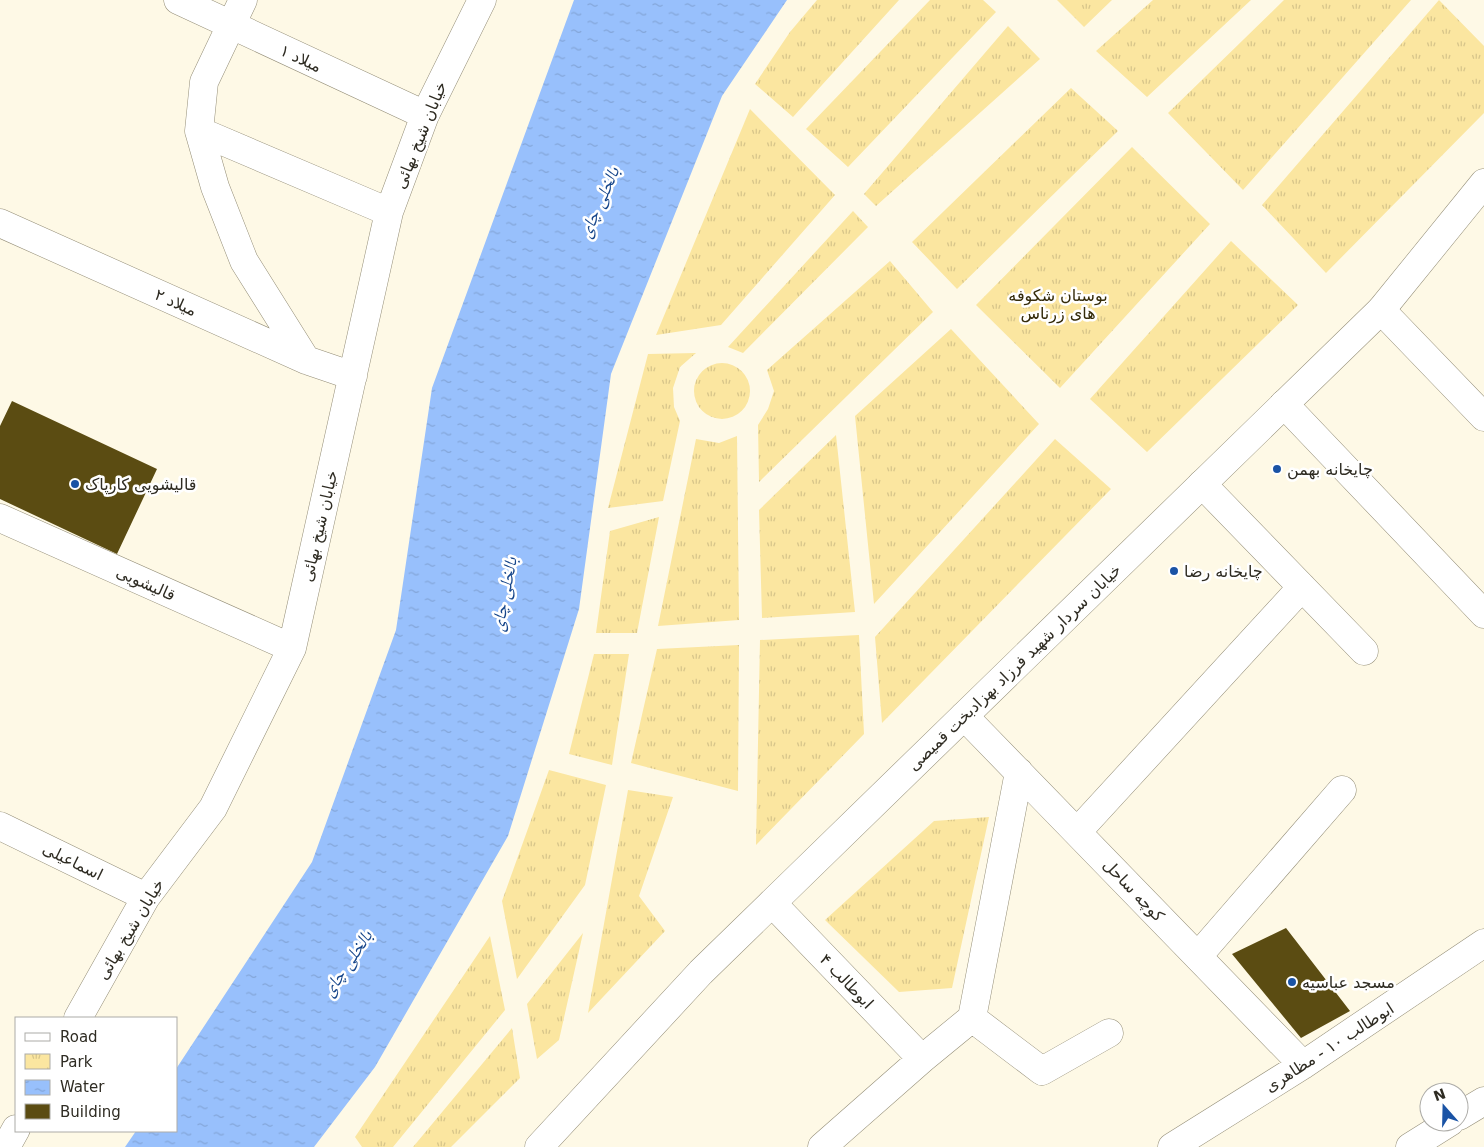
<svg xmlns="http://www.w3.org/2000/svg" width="1484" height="1147" font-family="'DejaVu Sans','Noto Naskh Arabic',sans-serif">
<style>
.park{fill:url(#park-tufts)}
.water{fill:url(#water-ripples)}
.building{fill:#5b4c12}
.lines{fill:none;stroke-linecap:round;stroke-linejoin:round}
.minor-casing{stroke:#948e78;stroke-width:29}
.major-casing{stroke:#948e78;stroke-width:29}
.minor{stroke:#fff;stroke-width:28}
.major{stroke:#fff;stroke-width:28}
.poi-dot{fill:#1a53a5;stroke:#fff;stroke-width:2}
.labels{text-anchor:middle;stroke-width:5;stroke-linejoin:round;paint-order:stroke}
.street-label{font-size:16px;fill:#2f2c23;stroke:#fff}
.park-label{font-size:16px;fill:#342b0a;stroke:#fff}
.poi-label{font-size:16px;fill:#2f2c23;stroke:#fff;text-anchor:start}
.water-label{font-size:18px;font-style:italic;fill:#15458a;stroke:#fff}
</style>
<defs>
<pattern id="park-tufts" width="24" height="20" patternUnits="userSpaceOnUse" patternTransform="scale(1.25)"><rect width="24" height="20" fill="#fbe6a0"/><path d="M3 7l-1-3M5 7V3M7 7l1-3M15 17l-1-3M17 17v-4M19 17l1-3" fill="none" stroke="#d7c58a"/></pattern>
<pattern id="water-ripples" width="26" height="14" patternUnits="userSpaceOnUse" patternTransform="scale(1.25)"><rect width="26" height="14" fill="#98c0fc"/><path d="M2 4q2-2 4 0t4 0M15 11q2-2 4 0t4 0" fill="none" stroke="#83a5d8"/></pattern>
</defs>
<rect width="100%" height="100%" fill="#fef9e6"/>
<path class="park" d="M 817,0 L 899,0 L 793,117 L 755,84 L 790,32 Z
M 930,0 L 983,0 L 996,12 L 848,167 L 806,129 Z
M 1057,0 L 1112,0 L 1084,27 Z
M 1153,0 L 1251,0 L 1147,97 L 1096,51 Z
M 1284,0 L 1411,0 L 1243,190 L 1168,113 Z
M 1439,0 L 1484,46 L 1484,113 L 1326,273 L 1262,205 Z
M 1008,26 L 1040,59 L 876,206 L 864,194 Z
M 1071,88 L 1118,131 L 957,289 L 912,242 Z
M 750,109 L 835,195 L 721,325 L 656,335 Z
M 1132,147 L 1210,224 L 1060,388 L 976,305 Z
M 853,211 L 868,227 L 743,353 L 728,347 Z
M 1231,241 L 1298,305 L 1147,452 L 1090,399 Z
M 890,261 L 933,312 L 759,482 L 758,425 L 768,409 L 774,391 L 767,370 Z
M 951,329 L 1039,424 L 874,604 L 855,416 Z
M 696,353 L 680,367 L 673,388 L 674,407 L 680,421 L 663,501 L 608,508 L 648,354 Z
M694 391a28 28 0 1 1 56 0a28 28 0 1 1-56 0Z
M 836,435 L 855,612 L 762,618 L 759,510 Z
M 737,436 L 739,620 L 658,626 L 696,439 L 719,443 Z
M 1055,439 L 1111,489 L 882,723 L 875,637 Z
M 659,517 L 637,633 L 596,633 L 610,531 Z
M 859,635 L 864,734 L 756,845 L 760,640 Z
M 739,645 L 738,791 L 631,763 L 657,649 Z
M 594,654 L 629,654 L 612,765 L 569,754 Z
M 549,770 L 606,785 L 585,885 L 517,979 L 502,901 Z
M 628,790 L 673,797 L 639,896 L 665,931 L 588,1013 Z
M 989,817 L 952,988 L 899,992 L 825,920 L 934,821 Z
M 583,933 L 559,1040 L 537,1059 L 527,1004 Z
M 490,936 L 505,1010 L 393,1147 L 362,1147 L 355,1137 Z
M 512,1028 L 520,1078 L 451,1147 L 413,1147 Z"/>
<path class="water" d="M 574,0 L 787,0 L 722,96 L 611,374 L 579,609 L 508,836 L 375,1067 L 314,1147 L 125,1147 L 136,1131 L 176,1131 L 176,1069 L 312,862 L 396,630 L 432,388 Z"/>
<path class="building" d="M 12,401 L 157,469 L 117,554 L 0,499 L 0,426 Z
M 1286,928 L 1350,1011 L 1301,1038 L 1232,954 Z"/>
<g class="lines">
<g class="minor-casing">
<path id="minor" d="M 178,0 L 425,115
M 243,0 L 204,82 L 199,131 L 215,187 L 244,261 L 306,360
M 199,131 L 389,212
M 0,223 L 306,360 L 353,376
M 1381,310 L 1484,417
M 1284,404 L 1484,614
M 1202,484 L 1364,651
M 0,518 L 292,648
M 964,716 L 1303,1065
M 0,826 L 146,897
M 1077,832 L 1302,587
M 772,903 L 922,1059 L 972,1018 L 1042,1071 L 1109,1033
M 1198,956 L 1342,790
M 78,1018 L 146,897 L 213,808 L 292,648 L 389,212 L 425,115 L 482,0
M 972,1018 L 1019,772
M 1459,1116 L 1484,1101
M 6,1147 L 16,1129
M 822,1147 L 922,1059
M 1172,1147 L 1303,1065 L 1484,943
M 1410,1147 L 1450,1122"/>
</g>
<g class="major-casing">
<path id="major" d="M 539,1147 L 701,972 L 1381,310 L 1484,183"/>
</g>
<use href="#minor" class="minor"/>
<use href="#major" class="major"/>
</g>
<g class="poi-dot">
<circle cx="1277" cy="469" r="5"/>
<circle cx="75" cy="484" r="5"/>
<circle cx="1174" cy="571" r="5"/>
<circle cx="1292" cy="982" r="5"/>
</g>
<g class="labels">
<g class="street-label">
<text transform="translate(301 58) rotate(25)" y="6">میلاد ۱</text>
<text transform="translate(420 135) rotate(-68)" y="6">خیابان شیخ بهائی</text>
<text transform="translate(176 302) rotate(24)" y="6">میلاد ۲</text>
<text transform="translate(319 526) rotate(-77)" y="6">خیابان شیخ بهائی</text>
<text transform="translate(146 583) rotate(24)" y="6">قالیشویی</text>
<text transform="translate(1014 667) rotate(-44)" y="6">خیابان سردار شهید فرزاد بهزاد‌بخت قمیصی</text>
<text transform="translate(73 861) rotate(26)" y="6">اسماعیلی</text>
<text transform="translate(1134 890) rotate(46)" y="6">کوچه ساحل</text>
<text transform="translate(130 929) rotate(-59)" y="6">خیابان شیخ بهائی</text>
<text transform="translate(847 981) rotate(46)" y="6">ابوطالب ۴</text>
<text transform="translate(1329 1047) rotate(-33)" y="6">ابوطالب ۱۰ - مظاهری</text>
</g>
<g class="park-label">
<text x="1058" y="301">بوستان شکوفه<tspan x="1058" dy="18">های زرناس</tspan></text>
</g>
<g class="poi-label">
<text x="1287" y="475">چایخانه بهمن</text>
<text x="85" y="490">قالیشویی کارپاک</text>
<text x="1184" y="577">چایخانه رضا</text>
<text x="1302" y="988">مسجد عباسیه</text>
</g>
<g class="water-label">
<text transform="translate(599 202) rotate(-66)" y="6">بالخلی چای</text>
<text transform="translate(504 594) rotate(-79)" y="6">بالخلی چای</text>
<text transform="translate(347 963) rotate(-56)" y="6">بالخلی چای</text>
</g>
</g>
<rect x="15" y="1017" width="162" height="115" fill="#ffffff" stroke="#acaba7"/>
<rect x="25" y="1033" width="25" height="8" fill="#ffffff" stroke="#acaba7"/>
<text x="60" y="1042" font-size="15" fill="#2f2c23">Road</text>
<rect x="25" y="1054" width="25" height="15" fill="url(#park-tufts)" stroke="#acaba7"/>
<text x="60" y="1067" font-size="15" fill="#2f2c23">Park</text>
<rect x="25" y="1080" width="25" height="15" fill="url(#water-ripples)" stroke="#acaba7"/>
<text x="60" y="1092" font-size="15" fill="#2f2c23">Water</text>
<rect x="25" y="1104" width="25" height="15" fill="#5b4c12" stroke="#acaba7"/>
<text x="60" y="1117" font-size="15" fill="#2f2c23">Building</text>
<g transform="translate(1444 1107) rotate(340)"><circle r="24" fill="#ffffff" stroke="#acaba7"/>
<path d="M0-4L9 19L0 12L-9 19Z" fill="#1a53a5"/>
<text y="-8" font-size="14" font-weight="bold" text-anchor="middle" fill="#2f2c23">N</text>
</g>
</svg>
